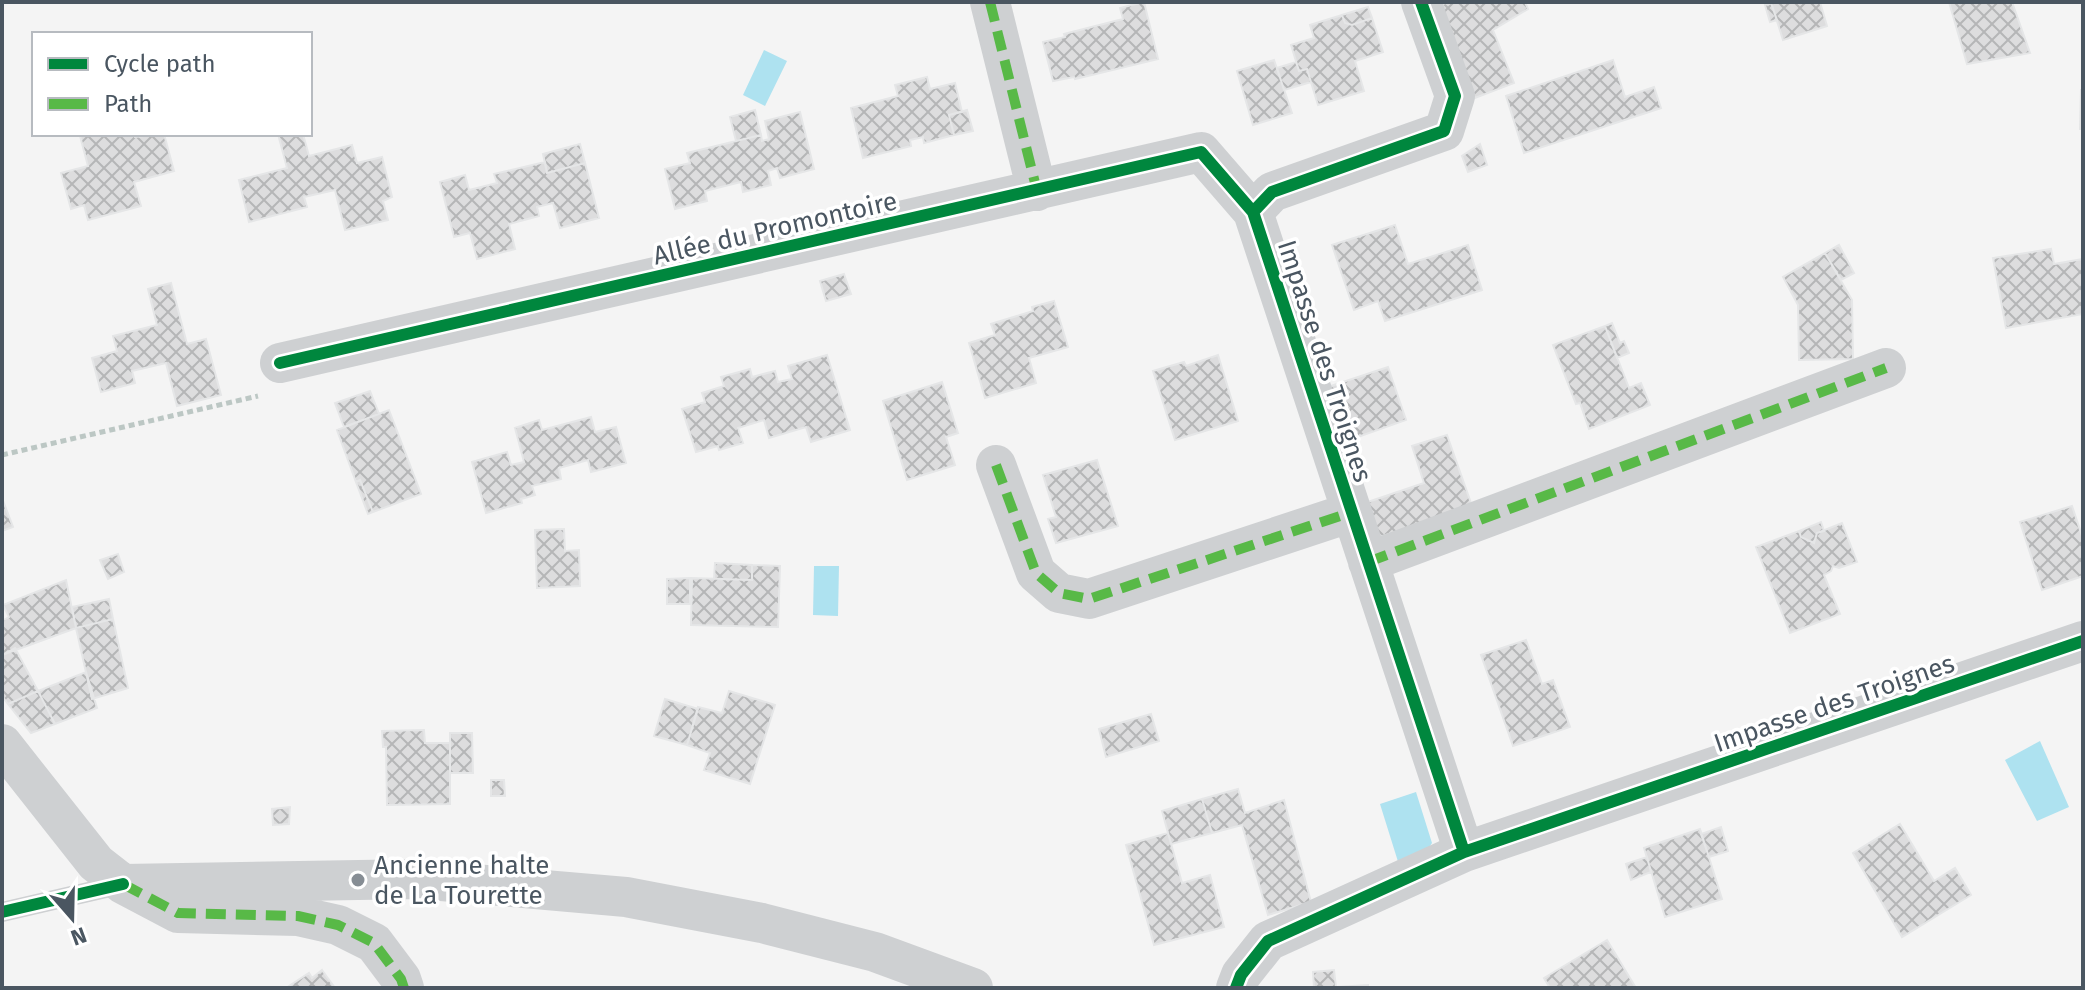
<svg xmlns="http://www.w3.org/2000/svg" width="2085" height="990" font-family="'Fira Sans',sans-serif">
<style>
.water{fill:#aee2f0}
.building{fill:url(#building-cross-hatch);stroke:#e5e6e7;stroke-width:2}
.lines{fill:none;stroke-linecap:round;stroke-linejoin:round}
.path{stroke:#bcc7c4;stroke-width:5;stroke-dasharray:6 4;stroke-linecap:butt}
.service{stroke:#ced0d2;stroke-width:20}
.minor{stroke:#ced0d2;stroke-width:40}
.quiet{stroke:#58b947;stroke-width:10;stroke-dasharray:20 10;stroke-linecap:butt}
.cycleway-casing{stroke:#fff;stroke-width:17}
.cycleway{stroke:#00873e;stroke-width:12}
.poi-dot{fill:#868d94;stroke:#fff;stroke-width:3}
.labels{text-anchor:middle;stroke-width:7;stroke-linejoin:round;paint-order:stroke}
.street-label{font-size:26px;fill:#4a5661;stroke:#fff}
.poi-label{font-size:26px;fill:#4a5661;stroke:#fff;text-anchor:start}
</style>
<defs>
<pattern id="building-cross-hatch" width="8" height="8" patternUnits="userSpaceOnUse" patternTransform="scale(2)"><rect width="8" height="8" fill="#ddddde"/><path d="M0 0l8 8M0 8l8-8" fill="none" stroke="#b5b6b7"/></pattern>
</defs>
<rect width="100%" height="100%" fill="#f4f4f4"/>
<path class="water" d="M 764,50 L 787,61 L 765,106 L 743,95 Z
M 814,566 L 839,566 L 838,616 L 813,615 Z
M 2040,741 L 2069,807 L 2037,821 L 2005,760 Z
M 1416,792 L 1432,843 L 1418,863 L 1400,868 L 1380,804 Z"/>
<path class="building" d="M 1144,2 L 1158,59 L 1075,79 L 1074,77 L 1053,81 L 1043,42 L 1065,37 L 1064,34 L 1123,19 L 1120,8 Z
M 1448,2 L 1525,2 L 1528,9 L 1493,30 L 1514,83 L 1475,98 L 1440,5 Z
M 1820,2 L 1827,26 L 1783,40 L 1771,2 Z
M 1949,2 L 2012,2 L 2030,53 L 1967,64 Z
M 1771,3 L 1777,20 L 1770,22 L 1765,5 Z
M 1368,7 L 1372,18 L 1352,25 L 1345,23 L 1342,15 Z
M 1342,15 L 1345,23 L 1352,25 L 1372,18 L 1383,52 L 1355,61 L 1364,91 L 1318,105 L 1307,69 L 1299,71 L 1291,45 L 1314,38 L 1310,25 Z
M 1274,60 L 1292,113 L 1253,125 L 1237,71 Z
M 1613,60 L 1625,97 L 1654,87 L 1661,108 L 1524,153 L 1506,96 Z
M 1296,62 L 1299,71 L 1307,69 L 1311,82 L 1284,90 L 1277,68 Z
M 927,77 L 930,89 L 955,83 L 962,112 L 949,115 L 954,135 L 924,143 L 923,137 L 910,140 L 911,146 L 863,158 L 851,108 L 898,96 L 895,85 Z
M 2081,90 L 2083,90 L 2083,129 L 2080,129 Z
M 755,110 L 761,135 L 736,141 L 730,117 Z
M 967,110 L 973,131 L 954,135 L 949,115 Z
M 800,112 L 814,169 L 780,178 L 777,168 L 768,171 L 771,185 L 743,192 L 741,182 L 705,191 L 707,201 L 675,209 L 665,169 L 690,163 L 687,153 L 761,135 L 762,141 L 769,139 L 765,121 Z
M 87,134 L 134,134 L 135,137 L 164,134 L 174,171 L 134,182 L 141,206 L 88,220 L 84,205 L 71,209 L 61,173 L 88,166 L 80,136 Z
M 278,134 L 303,134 L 309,156 L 352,145 L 357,163 L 382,157 L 392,197 L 383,201 L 388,220 L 345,230 L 335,190 L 304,197 L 307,207 L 249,222 L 239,180 L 287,168 Z
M 580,144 L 585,163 L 547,173 L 543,154 Z
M 1480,144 L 1487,165 L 1468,172 L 1462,156 Z
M 545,162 L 547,173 L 585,163 L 599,218 L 560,228 L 553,203 L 537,207 L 539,216 L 509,224 L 515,249 L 477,259 L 470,233 L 454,237 L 440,182 L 465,175 L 469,190 L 497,183 L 494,174 Z
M 1395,225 L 1408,264 L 1468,245 L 1482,290 L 1385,321 L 1378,301 L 1354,310 L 1332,245 Z
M 1839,245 L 1854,273 L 1841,280 L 1825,253 Z
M 2051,249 L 2054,264 L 2083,259 L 2083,314 L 2006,328 L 1993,258 Z
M 1825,253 L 1852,300 L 1853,359 L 1799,360 L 1798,305 L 1783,277 Z
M 844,274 L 851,294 L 826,301 L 820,281 Z
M 171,283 L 187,344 L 206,339 L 221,395 L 177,406 L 166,363 L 132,371 L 135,383 L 101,392 L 92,358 L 117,351 L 113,336 L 157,325 L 148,289 Z
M 1054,301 L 1068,347 L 1029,358 L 1036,383 L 985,398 L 969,343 L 995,335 L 991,324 L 1033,311 L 1032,307 Z
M 1612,323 L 1620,343 L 1624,341 L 1629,353 L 1617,358 L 1605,326 Z
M 1605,326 L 1629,388 L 1641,383 L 1650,405 L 1589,429 L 1580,403 L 1576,404 L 1553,345 Z
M 827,355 L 850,430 L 811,442 L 806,427 L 769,438 L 764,420 L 738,428 L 743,443 L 719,450 L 718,446 L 696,452 L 682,409 L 705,402 L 702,393 L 724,386 L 721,377 L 750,369 L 752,377 L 775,371 L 778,382 L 792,379 L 788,366 Z
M 1218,355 L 1238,421 L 1175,440 L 1153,371 L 1184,362 L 1186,366 Z
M 1388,367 L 1406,420 L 1341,443 L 1325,388 Z
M 942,382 L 958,433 L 946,437 L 955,465 L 907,480 L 883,401 Z
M 370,391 L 379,414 L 344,427 L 335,403 Z
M 389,410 L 421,494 L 373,512 L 360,480 L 356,482 L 337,430 Z
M 591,417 L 595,432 L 616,427 L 626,463 L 591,472 L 588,460 L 559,468 L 561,479 L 532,486 L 535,495 L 521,499 L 522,503 L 486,513 L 472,462 L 507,452 L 511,465 L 524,462 L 515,428 L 539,420 L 542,430 Z
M 1447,435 L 1472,506 L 1374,539 L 1362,504 L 1424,483 L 1412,446 Z
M 1097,460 L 1118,526 L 1056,543 L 1048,519 L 1056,517 L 1043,475 Z
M 360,480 L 373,512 L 368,514 L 356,482 Z
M 2,498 L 13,527 L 2,531 Z
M 2072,506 L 2083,539 L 2083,576 L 2042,590 L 2020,522 Z
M 1821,522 L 1824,531 L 1817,533 L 1814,543 L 1801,537 L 1799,531 Z
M 1842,523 L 1857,562 L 1839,568 L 1833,566 L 1831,571 L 1824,575 L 1840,614 L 1790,633 L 1756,547 L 1799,531 L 1801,537 L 1814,543 L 1817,533 Z
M 564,529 L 565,551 L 579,550 L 580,586 L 537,588 L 535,530 Z
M 118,554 L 124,572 L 108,579 L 100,560 Z
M 715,563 L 752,565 L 752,580 L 714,579 Z
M 752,565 L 780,566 L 778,627 L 691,625 L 692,578 L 752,580 Z
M 690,578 L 690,604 L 667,604 L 667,579 Z
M 66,580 L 76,628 L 2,655 L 2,621 L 9,617 L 3,605 Z
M 109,599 L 113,619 L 76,628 L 72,607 Z
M 113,619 L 128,688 L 92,699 L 76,628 Z
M 1526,640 L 1542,684 L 1553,680 L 1570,727 L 1513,746 L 1481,655 Z
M 15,648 L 38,691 L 8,704 L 2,696 L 2,655 Z
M 86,672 L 97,708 L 55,724 L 38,691 Z
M 38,691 L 55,724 L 31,733 L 8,704 Z
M 729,691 L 775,705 L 750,784 L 704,770 L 710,753 L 687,745 L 698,707 L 722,713 Z
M 665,699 L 698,709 L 687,745 L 654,736 Z
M 1151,714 L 1159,741 L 1106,757 L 1099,729 Z
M 424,730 L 425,743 L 450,743 L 450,804 L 387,805 L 386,747 L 383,747 L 382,731 Z
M 450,733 L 472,733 L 473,773 L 450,773 Z
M 491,780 L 504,780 L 505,796 L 491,796 Z
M 1238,789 L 1245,813 L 1284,800 L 1311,902 L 1268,915 L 1242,825 L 1212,833 L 1202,799 Z
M 1202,799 L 1212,833 L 1171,844 L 1162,811 Z
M 290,807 L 289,824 L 273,825 L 272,809 Z
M 1900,824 L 1934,881 L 1955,868 L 1971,895 L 1902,937 L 1853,853 Z
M 1721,827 L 1728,851 L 1709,857 L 1701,834 Z
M 1700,829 L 1722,899 L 1665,917 L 1644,848 Z
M 1168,833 L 1182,883 L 1210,875 L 1224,927 L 1154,945 L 1126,845 Z
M 1647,857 L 1651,872 L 1631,880 L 1626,864 Z
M 1607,940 L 1636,988 L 1550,988 L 1544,978 Z
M 322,970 L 335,988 L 286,988 L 309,973 L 312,978 Z
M 1334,970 L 1336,987 L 1368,985 L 1368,988 L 1314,988 L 1313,972 Z"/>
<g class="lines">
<path class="path" d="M 2,455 L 258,396"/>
<path class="service" d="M 2,912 L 123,884"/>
<path class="minor" d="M 990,2 L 1037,191
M 1421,2 L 1455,96 L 1444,131 L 1272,192 L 1253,212 L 1464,852
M 280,363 L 1201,152 L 1253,212
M 996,465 L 1036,573 L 1059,593 L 1089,599 L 1352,512
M 1368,562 L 1886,368
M 2,744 L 96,863 L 123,884 L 178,913 L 298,916 L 338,925 L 374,943 L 401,979 L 404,988
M 123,884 L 418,879 L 626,897 L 762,923 L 875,952 L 973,988
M 1236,988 L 1241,975 L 1268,941 L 1464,852 L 2083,641"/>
<path class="quiet" d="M 990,2 L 1037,191
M 996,465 L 1036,573 L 1059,593 L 1089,599 L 1352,512
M 1368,562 L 1886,368
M 123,884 L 178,913 L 298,916 L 338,925 L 374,943 L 401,979 L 404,988"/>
<g class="cycleway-casing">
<path id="cycleway" d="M 1421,2 L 1455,96 L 1444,131 L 1272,192 L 1253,212 L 1464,852
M 280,363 L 1201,152 L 1253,212
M 2,912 L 123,884
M 1236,988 L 1241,975 L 1268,941 L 1464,852 L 2083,641"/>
</g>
<use href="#cycleway" class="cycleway"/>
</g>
<circle class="poi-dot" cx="358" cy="880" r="8"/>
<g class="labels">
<g class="street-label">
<text transform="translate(775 228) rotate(-13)" y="9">Allée du Promontoire</text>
<text transform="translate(1325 361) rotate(72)" y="9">Impasse des Troignes</text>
<text transform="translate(1834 703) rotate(-19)" y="9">Impasse des Troignes</text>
</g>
<g class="poi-label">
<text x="374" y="874">Ancienne halte<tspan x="374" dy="30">de La Tourette</tspan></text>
</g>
</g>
<rect width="2085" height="990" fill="none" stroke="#4a5661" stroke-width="8"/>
<rect x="32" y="32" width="280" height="104" fill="#ffffff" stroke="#b7bbc0" stroke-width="2"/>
<rect x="48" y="58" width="40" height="12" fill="#00873e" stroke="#b7bbc0" stroke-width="2"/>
<text x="104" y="72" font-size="24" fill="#4a5661">Cycle path</text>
<rect x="48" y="98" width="40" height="12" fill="#58b947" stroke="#b7bbc0" stroke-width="2"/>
<text x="104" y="112" font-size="24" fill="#4a5661">Path</text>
<g transform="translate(72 918) rotate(160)" stroke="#ffffff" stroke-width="6" paint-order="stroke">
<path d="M0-6L14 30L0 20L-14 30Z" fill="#4a5661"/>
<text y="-12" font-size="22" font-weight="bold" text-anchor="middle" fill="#4a5661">N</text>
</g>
</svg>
